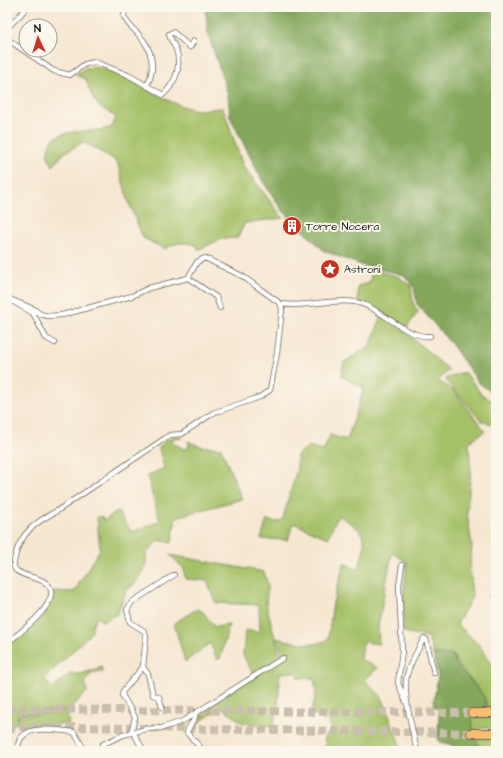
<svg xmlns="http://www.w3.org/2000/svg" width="503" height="758" font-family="'Architects Daughter',sans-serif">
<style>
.green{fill:#a5c168;stroke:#606e42}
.forest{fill:#84a75c;stroke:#50623c}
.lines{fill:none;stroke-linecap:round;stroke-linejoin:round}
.highway-tunnel{stroke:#cabead;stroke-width:8;stroke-dasharray:8 4;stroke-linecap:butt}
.street-casing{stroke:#68635b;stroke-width:6}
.highway-casing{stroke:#68635b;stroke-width:10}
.street{stroke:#fff;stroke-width:4.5}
.highway{stroke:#fabe6e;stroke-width:8}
.labels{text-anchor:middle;stroke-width:4;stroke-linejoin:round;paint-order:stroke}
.poi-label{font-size:11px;fill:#1c1c1c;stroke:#fbf7ec;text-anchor:start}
</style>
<rect width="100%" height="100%" fill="#fbf7ec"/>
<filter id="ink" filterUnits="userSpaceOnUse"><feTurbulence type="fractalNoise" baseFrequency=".025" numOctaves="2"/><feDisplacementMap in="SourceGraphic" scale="8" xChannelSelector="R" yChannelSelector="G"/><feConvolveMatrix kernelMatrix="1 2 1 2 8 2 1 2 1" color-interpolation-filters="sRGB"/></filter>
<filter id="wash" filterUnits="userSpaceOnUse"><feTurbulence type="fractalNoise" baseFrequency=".012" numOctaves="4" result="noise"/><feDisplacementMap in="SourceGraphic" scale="16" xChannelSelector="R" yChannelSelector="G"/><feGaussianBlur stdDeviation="0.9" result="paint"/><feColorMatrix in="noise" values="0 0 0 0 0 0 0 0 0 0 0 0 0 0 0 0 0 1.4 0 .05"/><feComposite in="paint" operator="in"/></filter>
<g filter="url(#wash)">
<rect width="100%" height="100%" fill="#f6e7d1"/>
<path class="green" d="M 92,67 C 125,70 158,101 192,109 C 201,111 214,108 223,108 L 243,166 L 283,218 L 245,223 L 237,238 L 221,239 L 198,250 L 196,245 C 184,242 176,242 165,249 L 143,238 L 129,203 L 118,165 L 112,158 L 83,142 L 64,153 L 53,166 C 50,162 47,157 48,151 C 49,128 81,133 97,130 C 102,130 107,128 112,127 L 116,117 C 95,105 93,102 86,79 L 75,75 L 85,68 Z
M 373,270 L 399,277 L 411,286 L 413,303 L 418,312 L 404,331 L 449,370 L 438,381 L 453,390 L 485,431 L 469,442 L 471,472 L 467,512 L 472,547 L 470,562 L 472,597 L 457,624 L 480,646 L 490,663 L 496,664 L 496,706 L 490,708 C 484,702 482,695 478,688 C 468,676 459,670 453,655 L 433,654 L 428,637 L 404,632 L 403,598 L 407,562 L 392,553 L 378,626 L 379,644 L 363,642 L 361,660 L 378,668 L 365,680 L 382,697 L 402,751 L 327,751 L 324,736 L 332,733 L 326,716 L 311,715 L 316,692 L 314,678 L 298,678 L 297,672 L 280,673 L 278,706 L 273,727 L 243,723 L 217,704 L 213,708 L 214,712 L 199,722 L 197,713 L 284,658 L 276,638 C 292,641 314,649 328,639 L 333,603 L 344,563 L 358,570 C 368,537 369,534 338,515 L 328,538 L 293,523 L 288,540 L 261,539 L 267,520 L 276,522 L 281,521 L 283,518 L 297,469 L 297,455 L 309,446 L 323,451 L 330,435 L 347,440 L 364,388 L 341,376 L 344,362 L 370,346 L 380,320 L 379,311 L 358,302 L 358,286 L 369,283 Z
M 460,373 L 466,373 L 481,394 L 496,403 L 496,425 L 481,421 L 445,379 Z
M 180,436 L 182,437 L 180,439 L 175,437 L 171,442 L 186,450 L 190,444 L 188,443 L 188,441 L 199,446 L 221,448 L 242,499 L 176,517 L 172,543 L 158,540 L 147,553 L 145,568 L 140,578 L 125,593 L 118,613 L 103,622 L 97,617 L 92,625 L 92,632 L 44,679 L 52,688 L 72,672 L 74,674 L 81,674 L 101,667 L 103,672 L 93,672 L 85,682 L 87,692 L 69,710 L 17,714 L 18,723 L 11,724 L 11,730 L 7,730 L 8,696 L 7,694 L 7,647 L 45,614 L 49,607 L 53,591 L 74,592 L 100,549 L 97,517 L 102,517 L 104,521 L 117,511 L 132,532 L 160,521 L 147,476 L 164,468 L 159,448 C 165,439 169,437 180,436 Z
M 170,555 L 264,572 L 268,585 L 266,603 L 280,657 L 253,674 L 243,655 L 245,630 L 260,632 L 259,605 L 216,603 L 207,581 L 185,579 L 184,569 Z
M 197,609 L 202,611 L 215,627 L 229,625 L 220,659 L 217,659 L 210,643 L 185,662 L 174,623 Z
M 67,712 L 69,724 L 20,727 L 18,716 Z
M 472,715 L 478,717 L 496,717 L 496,728 L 479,728 L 473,732 Z
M 473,736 L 496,737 L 496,751 L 483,751 Z"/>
<path class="forest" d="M 205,7 L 496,7 L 496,396 L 479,383 L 452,345 L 417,304 L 414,287 L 404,275 L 361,265 L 324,251 L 283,211 L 263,182 L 230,117 L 228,95 L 208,33 Z
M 433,654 L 453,655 C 454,659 455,664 458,667 C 466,679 489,692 486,709 L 475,709 L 472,711 L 473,736 L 483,751 L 463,751 L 449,744 L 439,742 C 436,736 440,718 439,709 L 433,706 L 438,675 Z"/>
</g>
<g filter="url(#ink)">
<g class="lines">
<path class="highway-tunnel" d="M 7,709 L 472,713
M 7,726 L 471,733"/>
<g class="street-casing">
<path id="street" d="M 125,7 C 125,10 124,14 124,16 C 126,24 135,30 140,36 C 152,49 156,69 147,85
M 7,30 C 11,21 24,14 26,7
M 7,39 L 54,71 L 70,75 L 85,64 L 95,62 L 128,75 L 163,95 C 176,82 182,67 176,49 C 174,44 170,40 169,34 L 173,32 L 190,47 L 194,41
M 7,162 L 8,167
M 188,278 L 216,297 L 220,308
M 7,298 L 34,309 L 40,314 L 48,316 L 62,315 L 132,296 L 149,288 L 188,278 L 197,262 L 205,258 L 242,276 L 281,304 L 282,310 L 277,353 L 270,390 L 260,397 L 213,413 L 182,434 L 170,435 L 164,439 L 57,511 C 37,521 20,533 15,557 C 14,562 12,567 17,571 C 25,577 38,577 46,583 C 67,599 18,634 7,643
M 12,301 L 33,313 L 46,338 L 55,343
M 281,304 C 305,308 331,298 355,302 C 380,306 406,339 430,336
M 402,565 L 399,586 L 402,651 L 398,683 L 407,704
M 496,587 L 496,596
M 143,667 L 148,674 L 153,695 L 159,697 L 162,707
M 196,712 C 196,721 188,725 187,733 L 200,747 L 199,751
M 133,732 L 144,751
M 131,733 L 135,717 L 122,695 L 123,691 L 143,667 L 146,636 L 144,631 L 130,622 L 127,610 L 132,602 L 174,575
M 18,751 C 16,722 54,730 74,732 L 85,751
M 99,751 L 103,744 L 123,735 L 146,729 L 162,728 L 183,721 L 283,658
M 417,751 C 413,732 402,693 407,675 C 410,662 418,650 424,638 L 426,639 L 434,673"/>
</g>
<g class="highway-casing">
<path id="highway" d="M 472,713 L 496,713
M 471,733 L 496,733"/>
</g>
<use href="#street" class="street"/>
<use href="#highway" class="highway"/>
</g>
</g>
<defs>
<g id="building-disc" transform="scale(1)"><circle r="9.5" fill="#c8321e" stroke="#fbf7ec"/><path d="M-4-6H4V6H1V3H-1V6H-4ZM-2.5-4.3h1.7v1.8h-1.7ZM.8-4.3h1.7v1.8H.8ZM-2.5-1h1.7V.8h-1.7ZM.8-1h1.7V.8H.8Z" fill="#fff"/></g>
<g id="sight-disc" transform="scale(1)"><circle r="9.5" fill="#c8321e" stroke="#fbf7ec"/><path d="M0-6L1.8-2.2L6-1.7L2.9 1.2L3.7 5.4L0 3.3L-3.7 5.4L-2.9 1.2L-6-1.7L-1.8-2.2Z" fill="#fff"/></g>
</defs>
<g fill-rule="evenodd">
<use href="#building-disc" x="292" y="226"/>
<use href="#sight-disc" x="330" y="269"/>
</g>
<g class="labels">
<g class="poi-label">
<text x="306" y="230">Torre Nocera</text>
<text x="344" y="273">Astroni</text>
</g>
</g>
<rect width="503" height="758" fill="none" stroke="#fbf7ec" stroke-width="24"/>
<g transform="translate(38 38) rotate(356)"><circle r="19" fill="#fbf7ec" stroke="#a29f99"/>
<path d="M0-3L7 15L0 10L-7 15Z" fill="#c8321e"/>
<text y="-6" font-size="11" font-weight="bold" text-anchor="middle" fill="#1c1c1c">N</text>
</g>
</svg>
